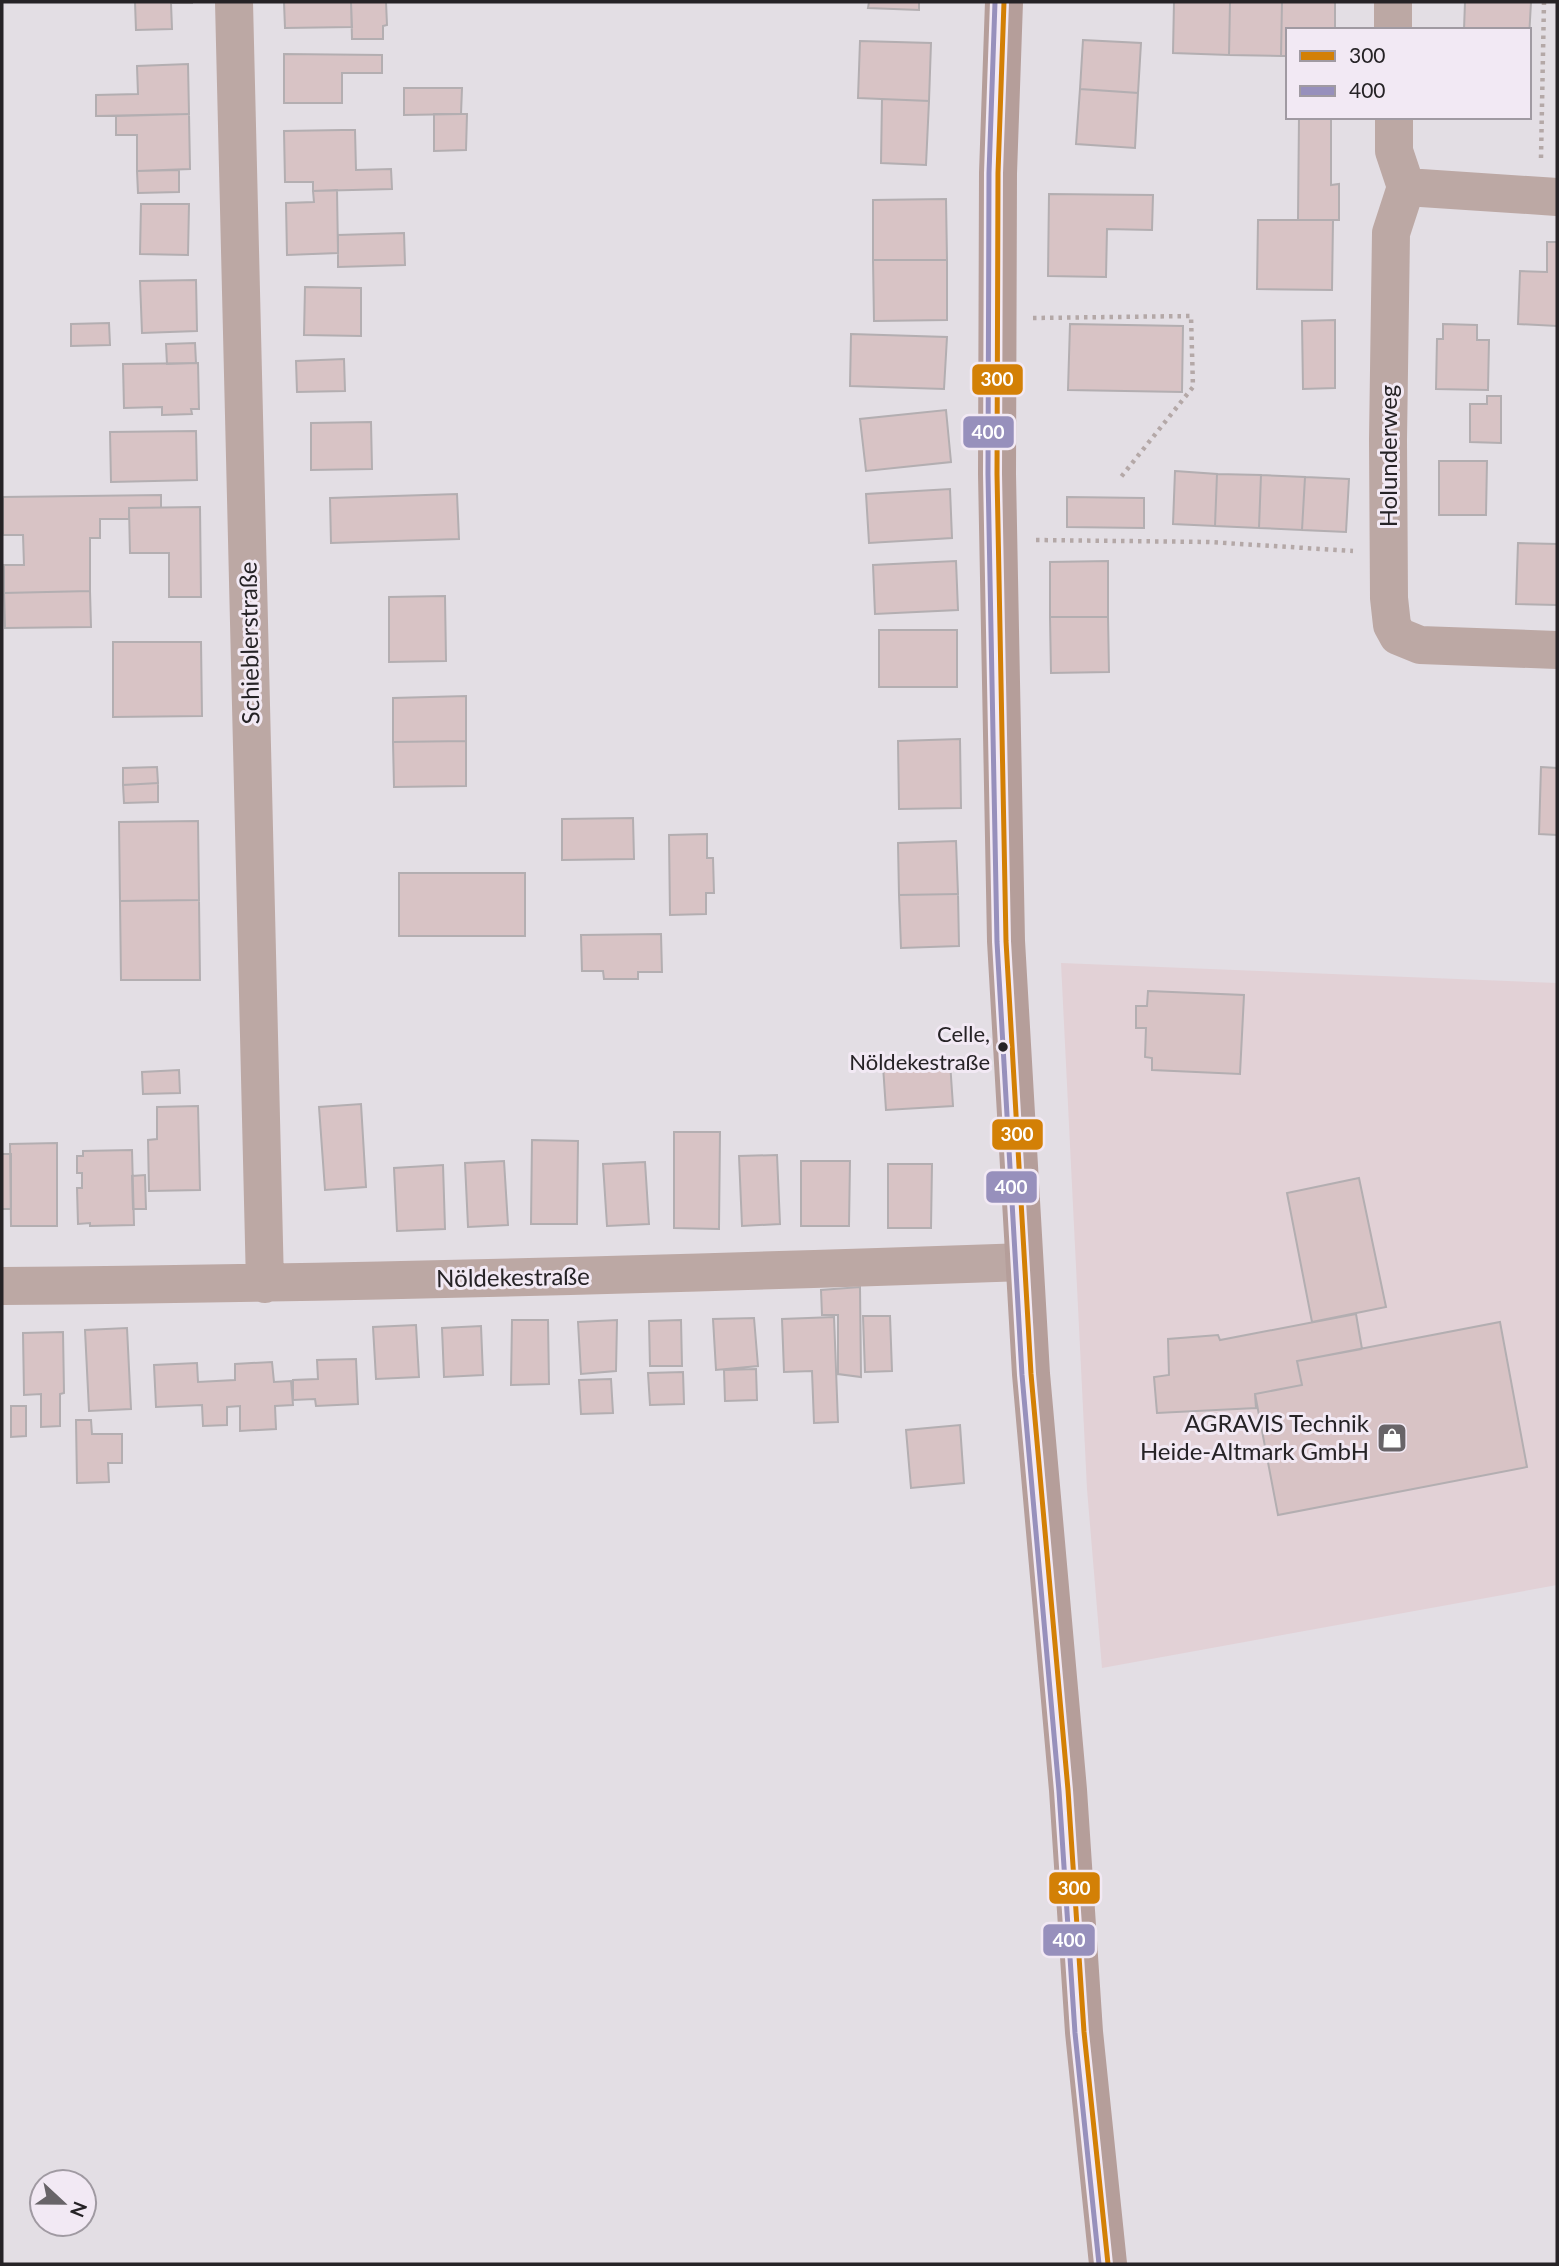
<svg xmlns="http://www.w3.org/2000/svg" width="1559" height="2266" font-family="Lato,sans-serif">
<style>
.commercial{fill:#e2d1d6}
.building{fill:#d8c3c5;stroke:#b3aeb1;stroke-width:2}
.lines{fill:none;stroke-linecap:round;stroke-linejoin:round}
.path{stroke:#b4a8a7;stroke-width:4.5;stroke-dasharray:3.5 5;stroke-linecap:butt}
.minor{stroke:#bca8a4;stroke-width:38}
.primary{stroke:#b59e9a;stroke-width:38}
.bus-1-casing{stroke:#f2e9f4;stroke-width:10}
.bus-2-casing{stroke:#f2e9f4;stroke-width:10}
.bus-1{stroke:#d38006;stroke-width:5}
.bus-2{stroke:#9790bc;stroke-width:5}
.bus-dot{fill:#262326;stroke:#f2e9f4;stroke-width:2.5}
.labels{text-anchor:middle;stroke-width:6;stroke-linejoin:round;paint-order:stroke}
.bus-label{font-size:22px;fill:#262326;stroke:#f2e9f4;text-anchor:end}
.street-label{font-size:24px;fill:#262326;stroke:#f2e9f4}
.poi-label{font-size:24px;fill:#262326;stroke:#f2e9f4;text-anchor:end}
.line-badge{stroke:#f2e9f4;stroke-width:2.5}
.badge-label{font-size:19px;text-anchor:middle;font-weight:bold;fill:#fff}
</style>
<rect width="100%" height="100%" fill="#e3dee4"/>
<path class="commercial" d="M 1061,963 L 1557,983 L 1557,1585 L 1102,1668 L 1087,1489 Z"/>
<path class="building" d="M 135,2 L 192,2 L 192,3 L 171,3 L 172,29 L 136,30 Z
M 284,2 L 351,2 L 352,27 L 285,28 Z
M 351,2 L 386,2 L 387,25 L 383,26 L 383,39 L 352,39 Z
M 869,2 L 919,2 L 919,10 L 868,8 Z
M 1174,2 L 1230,2 L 1229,55 L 1173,53 Z
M 1230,2 L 1282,2 L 1281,56 L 1229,55 Z
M 1282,2 L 1335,2 L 1335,30 L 1288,30 L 1288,56 L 1281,56 Z
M 1465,2 L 1531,2 L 1529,38 L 1529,30 L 1464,30 Z
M 1083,40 L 1141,43 L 1138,93 L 1080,89 Z
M 860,41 L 931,43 L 929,101 L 858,98 Z
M 284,54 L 382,55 L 382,73 L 342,73 L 342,103 L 284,103 Z
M 188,64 L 189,114 L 96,116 L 96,95 L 138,94 L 137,66 Z
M 404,88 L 462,88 L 461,114 L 404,115 Z
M 1080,89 L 1138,93 L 1135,148 L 1076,144 Z
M 882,99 L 929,101 L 926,165 L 881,163 Z
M 189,114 L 190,169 L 137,171 L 137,135 L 116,135 L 116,116 Z
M 434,114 L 467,114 L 466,150 L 434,151 Z
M 1299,117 L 1331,117 L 1331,185 L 1339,184 L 1339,220 L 1298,220 Z
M 342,130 L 355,130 L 356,170 L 391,169 L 392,189 L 313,191 L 313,182 L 285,182 L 284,131 Z
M 179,170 L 179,192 L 138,193 L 137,171 Z
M 337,190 L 338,253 L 287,255 L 286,203 L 314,202 L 313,191 Z
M 1049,194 L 1153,195 L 1152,230 L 1107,229 L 1106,277 L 1048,276 Z
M 946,199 L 947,260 L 873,260 L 873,200 Z
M 141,204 L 189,204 L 188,255 L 140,254 Z
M 1258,220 L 1333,220 L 1332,290 L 1257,289 Z
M 404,233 L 405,265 L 338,267 L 338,235 Z
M 1547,242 L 1557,242 L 1557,326 L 1518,324 L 1520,271 L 1547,272 Z
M 873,260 L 947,260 L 947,320 L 874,321 Z
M 196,280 L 197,331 L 142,333 L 140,281 Z
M 305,287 L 361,288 L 361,336 L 304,335 Z
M 1335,320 L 1335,388 L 1303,389 L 1302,321 Z
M 109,323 L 110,345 L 71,346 L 71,324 Z
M 1070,324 L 1183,326 L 1182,392 L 1068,390 Z
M 1443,324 L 1477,325 L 1477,340 L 1489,340 L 1488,390 L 1436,389 L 1437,339 L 1443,339 Z
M 851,334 L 947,337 L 944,389 L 850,386 Z
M 195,343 L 196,363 L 167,364 L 166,344 Z
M 344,359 L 345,391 L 297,392 L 296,361 Z
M 198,363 L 199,409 L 191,409 L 192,414 L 162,415 L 162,407 L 124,408 L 123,364 Z
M 1487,396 L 1501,396 L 1501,443 L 1470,442 L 1470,404 L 1487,404 Z
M 946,410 L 951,462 L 866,471 L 860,419 Z
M 371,422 L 372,469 L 311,470 L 311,423 Z
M 196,431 L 197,480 L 111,482 L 110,432 Z
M 1439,461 L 1487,461 L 1486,515 L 1439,515 Z
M 1175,471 L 1217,474 L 1215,526 L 1173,524 Z
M 1217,474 L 1261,475 L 1259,528 L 1215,526 Z
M 1261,475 L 1305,477 L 1302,530 L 1259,528 Z
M 1305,477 L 1349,479 L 1346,532 L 1302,530 Z
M 950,489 L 952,538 L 869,543 L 866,494 Z
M 457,494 L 459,539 L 331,543 L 330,498 Z
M 161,495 L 161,508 L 129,508 L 129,519 L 100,519 L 100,538 L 90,538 L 90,591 L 4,593 L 4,565 L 24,565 L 23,535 L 3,535 L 3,497 Z
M 1067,497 L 1144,498 L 1144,528 L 1067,527 Z
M 200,507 L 201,597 L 169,597 L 169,553 L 130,553 L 129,508 Z
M 1518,543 L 1557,544 L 1557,605 L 1516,604 Z
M 956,561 L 958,610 L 875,614 L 873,565 Z
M 1108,561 L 1108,617 L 1050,617 L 1050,562 Z
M 90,591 L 91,627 L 5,628 L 4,593 Z
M 445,596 L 446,661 L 389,662 L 389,597 Z
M 1050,617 L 1108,617 L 1109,672 L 1051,673 Z
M 879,630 L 957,630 L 957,687 L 879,687 Z
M 113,642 L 201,642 L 202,716 L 113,717 Z
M 466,696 L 466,741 L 393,742 L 393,698 Z
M 960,739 L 961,808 L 899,809 L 898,741 Z
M 466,741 L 466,786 L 394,787 L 393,742 Z
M 157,767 L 158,783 L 123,785 L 123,768 Z
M 1541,767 L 1557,768 L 1557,835 L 1539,834 Z
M 158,783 L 158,802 L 124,803 L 123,785 Z
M 633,818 L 634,859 L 562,860 L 562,819 Z
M 198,821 L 199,900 L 120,901 L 119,822 Z
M 707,834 L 707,858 L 713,858 L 714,893 L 706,893 L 706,914 L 670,915 L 669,835 Z
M 956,841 L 958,894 L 899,895 L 898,843 Z
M 399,873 L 525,873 L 525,936 L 399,936 Z
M 958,894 L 959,946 L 901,948 L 899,895 Z
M 199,900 L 200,980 L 121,980 L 120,901 Z
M 661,934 L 662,972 L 638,972 L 638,979 L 604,979 L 603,971 L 582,971 L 581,935 Z
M 1148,991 L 1244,995 L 1240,1074 L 1152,1070 L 1152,1058 L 1145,1057 L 1146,1028 L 1136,1028 L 1136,1006 L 1147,1006 Z
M 950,1062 L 953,1106 L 886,1110 L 883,1066 Z
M 179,1070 L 180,1093 L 143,1094 L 142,1072 Z
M 361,1104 L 366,1187 L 325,1190 L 319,1107 Z
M 198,1106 L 200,1190 L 149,1191 L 148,1140 L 157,1139 L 157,1107 Z
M 674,1132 L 720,1132 L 719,1229 L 674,1228 Z
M 532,1140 L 578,1141 L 577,1224 L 531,1224 Z
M 57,1143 L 57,1226 L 11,1226 L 10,1144 Z
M 132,1150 L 134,1225 L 90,1226 L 90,1223 L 78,1224 L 77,1188 L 82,1188 L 82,1173 L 77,1173 L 77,1156 L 83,1156 L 83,1151 Z
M 2,1154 L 11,1154 L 11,1209 L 2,1209 Z
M 777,1155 L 780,1224 L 742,1226 L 739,1156 Z
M 504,1161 L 508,1225 L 468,1227 L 465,1163 Z
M 801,1161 L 850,1161 L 849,1226 L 801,1226 Z
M 645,1162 L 649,1224 L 607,1226 L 603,1164 Z
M 888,1164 L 932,1164 L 931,1228 L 888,1228 Z
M 443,1165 L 445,1229 L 397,1231 L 394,1168 Z
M 145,1175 L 146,1209 L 133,1209 L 132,1176 Z
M 1359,1178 L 1386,1307 L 1312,1322 L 1287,1193 Z
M 860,1287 L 861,1377 L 838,1374 L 838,1315 L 822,1315 L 821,1290 Z
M 1356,1314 L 1362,1349 L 1297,1361 L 1302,1385 L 1255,1394 L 1256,1408 L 1157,1413 L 1154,1377 L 1169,1375 L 1168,1339 L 1218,1335 L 1220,1340 Z
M 863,1316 L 890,1316 L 892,1371 L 865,1372 Z
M 834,1317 L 838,1422 L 814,1423 L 812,1371 L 784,1372 L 782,1319 Z
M 754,1318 L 758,1366 L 716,1370 L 713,1319 Z
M 512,1320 L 548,1320 L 549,1384 L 511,1385 Z
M 617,1320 L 616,1371 L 581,1374 L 578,1322 Z
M 681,1320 L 682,1366 L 650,1366 L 649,1321 Z
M 1500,1322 L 1527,1467 L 1278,1515 L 1255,1394 L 1302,1385 L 1297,1361 Z
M 416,1325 L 419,1377 L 376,1379 L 373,1327 Z
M 481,1326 L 483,1375 L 444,1377 L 442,1328 Z
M 127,1328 L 131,1409 L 89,1411 L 85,1330 Z
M 63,1332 L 64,1393 L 60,1394 L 60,1426 L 41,1427 L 41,1394 L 24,1395 L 23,1333 Z
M 356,1359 L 358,1404 L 316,1406 L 315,1399 L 293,1400 L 293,1380 L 318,1379 L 317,1360 Z
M 272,1362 L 274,1382 L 291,1381 L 293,1405 L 275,1406 L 276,1429 L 240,1431 L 240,1406 L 227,1407 L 227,1425 L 203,1426 L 202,1405 L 156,1407 L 154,1365 L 197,1363 L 198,1382 L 235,1380 L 235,1364 Z
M 756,1369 L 757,1400 L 725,1401 L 724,1370 Z
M 683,1372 L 684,1404 L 650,1405 L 648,1373 Z
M 611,1379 L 613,1413 L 581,1414 L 579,1380 Z
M 11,1406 L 26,1406 L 26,1436 L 11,1437 Z
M 76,1420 L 91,1420 L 92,1434 L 122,1434 L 122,1463 L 108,1463 L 109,1482 L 77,1483 Z
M 960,1425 L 964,1483 L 911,1488 L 906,1430 Z"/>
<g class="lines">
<path class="path" d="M 1541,158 L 1544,2
M 1033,318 L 1191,316 L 1193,387 L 1121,477
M 1036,540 L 1209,542 L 1353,551"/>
<path class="minor" d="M 234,2 L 265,1284
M 1393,2 L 1393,30
M 1394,117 L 1394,151 L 1406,187 L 1391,233 L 1388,440 L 1389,598 L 1392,625 L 1398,636 L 1420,645 L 1557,650
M 1406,187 L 1557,197
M 2,1286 C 343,1283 683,1274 1024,1262"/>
<path class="primary" d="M 1004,2 L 998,173 L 997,474 L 1006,941 L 1031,1374 L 1068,1790 L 1084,2032 L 1108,2264"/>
<g class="bus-1-casing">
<path id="bus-1" d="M 1004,2 L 998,173 L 997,474 L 1006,941 L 1031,1374 L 1068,1790 L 1084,2032 L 1108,2264"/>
</g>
<g class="bus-2-casing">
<path id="bus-2" d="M 995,2 L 989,173 L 988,474 L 997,942 L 1022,1375 L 1059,1791 L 1075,2033 L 1099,2264"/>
</g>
<use href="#bus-1" class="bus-1"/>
<use href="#bus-2" class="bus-2"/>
</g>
<defs>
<g id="shop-square" transform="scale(1.575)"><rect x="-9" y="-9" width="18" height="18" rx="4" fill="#686468" stroke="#f2e9f4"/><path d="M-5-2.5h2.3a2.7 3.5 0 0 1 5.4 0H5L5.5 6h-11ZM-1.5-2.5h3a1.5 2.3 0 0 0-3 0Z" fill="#fff"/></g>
</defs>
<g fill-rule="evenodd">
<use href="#shop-square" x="1392" y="1438"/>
</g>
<circle class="bus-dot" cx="1003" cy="1047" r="6"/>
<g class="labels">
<g class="bus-label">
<text x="990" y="1042">Celle,<tspan x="990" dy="28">Nöldekestraße</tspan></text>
</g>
<g class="street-label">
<text transform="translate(1389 456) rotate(-90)" y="8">Holunderweg</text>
<text transform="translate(250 643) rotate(-91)" y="8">Schieblerstraße</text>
<text transform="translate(513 1278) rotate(-1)" y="8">Nöldekestraße</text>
</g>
<g class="poi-label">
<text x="1369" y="1432">AGRAVIS Technik<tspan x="1369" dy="28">Heide-Altmark GmbH</tspan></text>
</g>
</g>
<g class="line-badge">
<rect x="971" y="363" width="53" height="33" rx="7" fill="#d38006"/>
<rect x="962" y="415" width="53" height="34" rx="7" fill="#9790bc"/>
<rect x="991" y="1118" width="53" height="33" rx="7" fill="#d38006"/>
<rect x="985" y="1170" width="53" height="34" rx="7" fill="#9790bc"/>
<rect x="1048" y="1871" width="53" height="34" rx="7" fill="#d38006"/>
<rect x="1042" y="1923" width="54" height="34" rx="7" fill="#9790bc"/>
</g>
<g class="badge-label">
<text x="997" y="386">300</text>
<text x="988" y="439">400</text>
<text x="1017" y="1141">300</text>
<text x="1011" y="1194">400</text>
<text x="1074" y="1895">300</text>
<text x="1069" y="1947">400</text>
</g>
<rect width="1559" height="2266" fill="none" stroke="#262326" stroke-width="7"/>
<rect x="1286" y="28" width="245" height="91" fill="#f2e9f4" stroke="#a09aa2" stroke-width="2"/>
<rect x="1300" y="51" width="35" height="10" fill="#d38006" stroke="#a09aa2" stroke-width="2"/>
<text x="1349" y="63" font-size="21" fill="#262326">300</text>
<rect x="1300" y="86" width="35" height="10" fill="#9790bc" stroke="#a09aa2" stroke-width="2"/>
<text x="1349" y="98" font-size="21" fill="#262326">400</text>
<g transform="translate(63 2203) rotate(112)"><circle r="33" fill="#f2e9f4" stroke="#a09aa2" stroke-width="2"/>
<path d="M0-5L12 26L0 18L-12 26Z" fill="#686468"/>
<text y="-10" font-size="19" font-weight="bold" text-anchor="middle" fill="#262326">N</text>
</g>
</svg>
